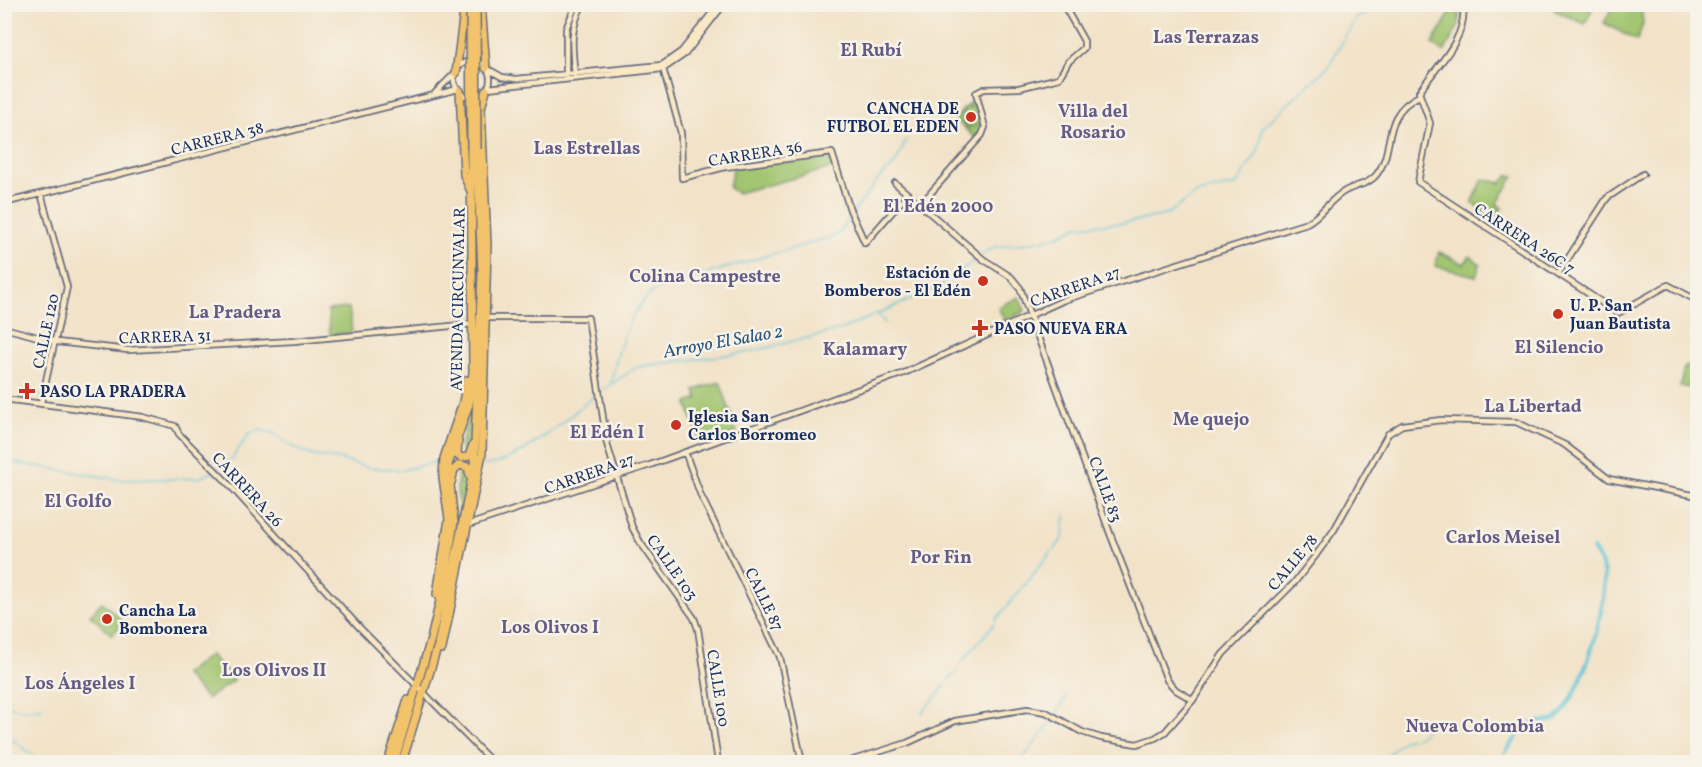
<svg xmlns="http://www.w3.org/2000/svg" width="1702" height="767" font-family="Vollkorn,serif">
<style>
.grass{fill:url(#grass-dots);stroke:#5e7a66;stroke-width:1.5}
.park{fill:#a1c56f;stroke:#5e7a66;stroke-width:1.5}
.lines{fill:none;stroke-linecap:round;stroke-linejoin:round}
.stream{stroke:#5ac3d7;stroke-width:1.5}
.canal{stroke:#5ac3d7;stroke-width:4}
.secondary-casing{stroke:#666e83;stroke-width:8}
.highway-casing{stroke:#666e83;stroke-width:10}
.secondary{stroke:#fae7c3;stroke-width:4.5}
.highway{stroke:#f2c36a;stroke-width:7}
.highway-bridge-casing{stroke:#666e83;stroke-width:10;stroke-linecap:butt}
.highway-bridge{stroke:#f2c36a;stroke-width:7}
.poi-dot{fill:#c8321e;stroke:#f7f3e8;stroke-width:2}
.labels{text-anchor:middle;stroke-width:5;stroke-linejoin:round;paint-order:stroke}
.poi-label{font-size:16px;font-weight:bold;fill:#1b2f5e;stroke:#f7f3e8;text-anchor:start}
.street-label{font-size:16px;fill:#1b2f5e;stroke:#f7f3e8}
.neighbourhood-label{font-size:18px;font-weight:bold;fill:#655b85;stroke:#f7f3e8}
.water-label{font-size:18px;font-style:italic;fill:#2b547c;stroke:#f7f3e8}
</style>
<defs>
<pattern id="grass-dots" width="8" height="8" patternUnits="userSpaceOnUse" patternTransform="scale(1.5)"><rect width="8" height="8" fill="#a1c56f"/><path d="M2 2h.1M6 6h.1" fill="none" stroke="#82a05e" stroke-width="1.8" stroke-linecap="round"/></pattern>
</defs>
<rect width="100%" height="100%" fill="#f7f3e8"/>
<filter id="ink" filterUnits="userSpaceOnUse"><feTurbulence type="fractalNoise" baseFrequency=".0167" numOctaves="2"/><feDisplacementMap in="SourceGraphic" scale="12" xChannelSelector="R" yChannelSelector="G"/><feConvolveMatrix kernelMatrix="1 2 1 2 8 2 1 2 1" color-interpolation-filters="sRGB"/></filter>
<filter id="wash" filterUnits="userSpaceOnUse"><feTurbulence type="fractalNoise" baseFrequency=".008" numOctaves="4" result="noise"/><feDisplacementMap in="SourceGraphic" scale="24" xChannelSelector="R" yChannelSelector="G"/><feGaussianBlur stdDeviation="1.35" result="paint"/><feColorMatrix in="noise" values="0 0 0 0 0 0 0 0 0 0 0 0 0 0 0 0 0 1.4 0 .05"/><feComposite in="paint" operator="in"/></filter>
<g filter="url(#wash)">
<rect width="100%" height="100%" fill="#f2e2c7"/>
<path class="grass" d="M 975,97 L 982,125 L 976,139 L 955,119 Z
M 472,405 L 473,436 L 467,454 L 462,455 L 461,445 Z
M 464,471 L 467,484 L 460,513 L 457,490 L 458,472 Z"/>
<path class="park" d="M 1556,5 L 1556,4 L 1594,5 L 1585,24 L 1554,10 Z
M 1614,5 L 1641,5 L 1643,24 L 1637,41 L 1604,23 Z
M 1453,8 L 1459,11 L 1459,25 L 1444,52 L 1432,44 Z
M 976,106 L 979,126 L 965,127 L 963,109 Z
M 830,155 L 833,168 L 737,193 L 729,188 L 733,167 Z
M 1509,175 L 1514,176 L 1497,204 L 1502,208 L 1496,218 L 1472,203 L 1483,179 L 1501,183 Z
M 1439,252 L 1464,264 L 1470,256 L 1480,264 L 1476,276 L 1435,266 Z
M 1019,297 L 1025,311 L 1005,321 L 998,307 Z
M 349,308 L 352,332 L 330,335 L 328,310 Z
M 1692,364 L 1697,365 L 1697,389 L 1680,386 L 1684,368 Z
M 720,382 L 737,432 L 701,444 L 687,403 L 698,399 L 695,390 Z
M 102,602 L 124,622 L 112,635 L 90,615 Z
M 210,655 L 234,680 L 207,699 L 184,674 Z"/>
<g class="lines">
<path class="stream" d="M 981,255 L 994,247 L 1028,243 L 1058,236 L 1078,226 L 1129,222 L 1161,216 L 1170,212 L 1197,193 L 1236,185 L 1258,151 L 1262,128 L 1328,67 L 1355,20 L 1379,4
M 878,315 L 885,323
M 611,382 C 619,350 628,302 662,287 L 837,235 L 879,178 L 896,163 L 906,140
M 601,391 L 637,367 L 749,352 L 840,330 L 937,288 L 978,258
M 4,461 L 122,480 L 199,478 L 213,472
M 454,461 L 473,463
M 483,465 C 518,465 570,415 597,394
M 217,469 L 232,459 L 248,435 L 259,430 L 273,433 L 291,446 L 314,456 L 338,459 L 370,468 L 402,470 L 440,461
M 1055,549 L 1063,538 L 1065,515
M 996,620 L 1052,551
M 960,664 L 994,624
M 947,682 L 958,671
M 4,705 L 25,710 L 42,708
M 922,713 L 946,685
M 1056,714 L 1066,697
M 4,733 L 41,762
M 966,762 L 989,762
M 1020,762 L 1052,721
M 1374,762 L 1386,756 L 1404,740 L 1418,737 L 1437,720
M 1496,762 L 1507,750"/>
<path class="canal" d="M 1507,750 C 1514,741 1522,728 1532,723 C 1542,720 1550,724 1558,717 C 1582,695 1610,602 1603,570 C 1602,562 1597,556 1593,549"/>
</g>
</g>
<g filter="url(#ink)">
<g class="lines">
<g class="secondary-casing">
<path id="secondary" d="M 1463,4 C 1468,39 1437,65 1419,92 L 1430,123 L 1418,182 L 1618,313 L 1668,285 L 1698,301
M454 79a18 18 0 1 1 36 0a18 18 0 1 1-36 0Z
M 662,65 L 681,133 L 682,178 L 725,167 L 832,153 L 850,210 L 865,243 L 908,194
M 486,68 L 502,77 L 516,79 L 662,65 L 682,51 L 719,4
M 575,75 C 572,49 569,28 583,4
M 566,77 L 566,29 L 576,4
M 488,88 L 663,69 L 685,54 L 724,4
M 435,93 L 454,74
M 895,183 L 983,259 L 1011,277 L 1020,288 L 1111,536 L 1167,680 L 1176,690 L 1193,700
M 41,194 L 67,287 L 41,403
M 4,203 L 458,89
M 920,205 L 982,135 L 985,127 L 976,93 L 984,89 L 1019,88 L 1059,78 L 1068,62 L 1084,48 L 1084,41 L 1063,4
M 1558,274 L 1607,198 L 1643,174
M 487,318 L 588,318 L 607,444 L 632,527 L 640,542 L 694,618 L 698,629 L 718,762
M 4,328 L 57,342 L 128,350 L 294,341 L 472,324
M 4,399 L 143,417 L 175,426 L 179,434 L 225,480 L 360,628 L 492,762
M 685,452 L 701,496 L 780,657 L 802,762
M 468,525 L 650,465 L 904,373 L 1064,300 L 1307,223 C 1322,215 1330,199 1345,191 C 1356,185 1370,184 1377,174 C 1396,149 1380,115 1419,96
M 847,762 L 907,743 L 955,721 L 1027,709 L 1046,712 L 1082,732 L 1101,738 L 1137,744 L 1155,738 L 1165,732 L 1193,700 L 1223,654 L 1294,583 L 1316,555 L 1334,530 L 1388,434 L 1402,425 L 1441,420 L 1516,422 L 1565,445 L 1609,479 L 1698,496"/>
</g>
<g class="highway-casing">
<path id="highway" d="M 481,4 L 486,68
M 456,73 L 465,4
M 460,91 L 464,175 L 470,189
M 458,441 L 457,455 L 462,458 L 469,456 L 473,445
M 451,483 L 454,470 L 459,465 L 468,467 L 470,476
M 437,594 L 449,519 L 443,478 L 444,458 L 463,402 L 467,380
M 442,649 L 482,454 L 487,244 L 481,108 L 486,90
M 388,762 L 408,700
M 394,762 L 431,639 L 444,584 L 454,522 L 448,465 L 469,404 L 473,372 L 471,149
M 402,762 L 438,645 L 474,467 L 482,273 L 477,149"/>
</g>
<use href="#secondary" class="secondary"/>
<use href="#highway" class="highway"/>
<g class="highway-bridge-casing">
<path id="highway-bridge" d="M 470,6 L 471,149
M 476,6 L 477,149"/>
</g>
<use href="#highway-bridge" class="highway-bridge"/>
</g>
</g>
<g class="poi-dot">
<circle cx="971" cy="117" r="6"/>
<circle cx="983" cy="281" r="6"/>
<circle cx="1558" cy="314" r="6"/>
<path d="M977 319h6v6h6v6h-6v6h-6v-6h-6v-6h6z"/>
<path d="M24 382h6v6h6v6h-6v6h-6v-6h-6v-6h6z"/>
<circle cx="676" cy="425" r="6"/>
<circle cx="107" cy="619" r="6"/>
</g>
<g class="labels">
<g class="poi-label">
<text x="959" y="114" text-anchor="end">CANCHA DE<tspan x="959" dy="18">FUTBOL EL EDEN</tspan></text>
<text x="971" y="278" text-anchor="end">Estación de<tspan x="971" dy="18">Bomberos - El Edén</tspan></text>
<text x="1570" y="311">U. P. San<tspan x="1570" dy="18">Juan Bautista</tspan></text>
<text x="994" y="334">PASO NUEVA ERA</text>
<text x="40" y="397">PASO LA PRADERA</text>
<text x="688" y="422">Iglesia San<tspan x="688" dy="18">Carlos Borromeo</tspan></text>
<text x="119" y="616">Cancha La<tspan x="119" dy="18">Bombonera</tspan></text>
</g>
<g class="street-label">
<text transform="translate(217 138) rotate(-14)" y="6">CARRERA 38</text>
<text transform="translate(755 153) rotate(-9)" y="6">CARRERA 36</text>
<text transform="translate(1525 238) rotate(33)" y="6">CARRERA 26C 7</text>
<text transform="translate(1075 286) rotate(-19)" y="6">CARRERA 27</text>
<text transform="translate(457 299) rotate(-89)" y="6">AVENIDA CIRCUNVALAR</text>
<text transform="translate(45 331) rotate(-78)" y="6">CALLE 120</text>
<text transform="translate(165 336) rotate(-2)" y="6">CARRERA 31</text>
<text transform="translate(589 473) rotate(-19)" y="6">CARRERA 27</text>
<text transform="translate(248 489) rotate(47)" y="6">CARRERA 26</text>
<text transform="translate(1106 489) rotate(70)" y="6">CALLE 83</text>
<text transform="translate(1292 562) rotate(-50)" y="6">CALLE 78</text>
<text transform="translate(673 567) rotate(55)" y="6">CALLE 103</text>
<text transform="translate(765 599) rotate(64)" y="6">CALLE 87</text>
<text transform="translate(719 688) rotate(81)" y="6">CALLE 100</text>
</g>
<g class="neighbourhood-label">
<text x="1206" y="43">Las Terrazas</text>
<text x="871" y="56">El Rubí</text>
<text x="1093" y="117">Villa del<tspan x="1093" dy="21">Rosario</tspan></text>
<text x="587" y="154">Las Estrellas</text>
<text x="938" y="212">El Edén 2000</text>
<text x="705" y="282">Colina Campestre</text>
<text x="235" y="318">La Pradera</text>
<text x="1559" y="353">El Silencio</text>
<text x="865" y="355">Kalamary</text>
<text x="1533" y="412">La Libertad</text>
<text x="1211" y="425">Me quejo</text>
<text x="607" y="438">El Edén I</text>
<text x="78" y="507">El Golfo</text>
<text x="1503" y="543">Carlos Meisel</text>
<text x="941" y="563">Por Fin</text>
<text x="550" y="633">Los Olivos I</text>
<text x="274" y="676">Los Olivos II</text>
<text x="80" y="689">Los Ángeles I</text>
<text x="1475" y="732">Nueva Colombia</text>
</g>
<g class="water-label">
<text transform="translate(723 341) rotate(-10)" y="6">Arroyo El Salao 2</text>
</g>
</g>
<rect width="1702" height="767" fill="none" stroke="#f7f3e8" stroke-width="24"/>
</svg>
